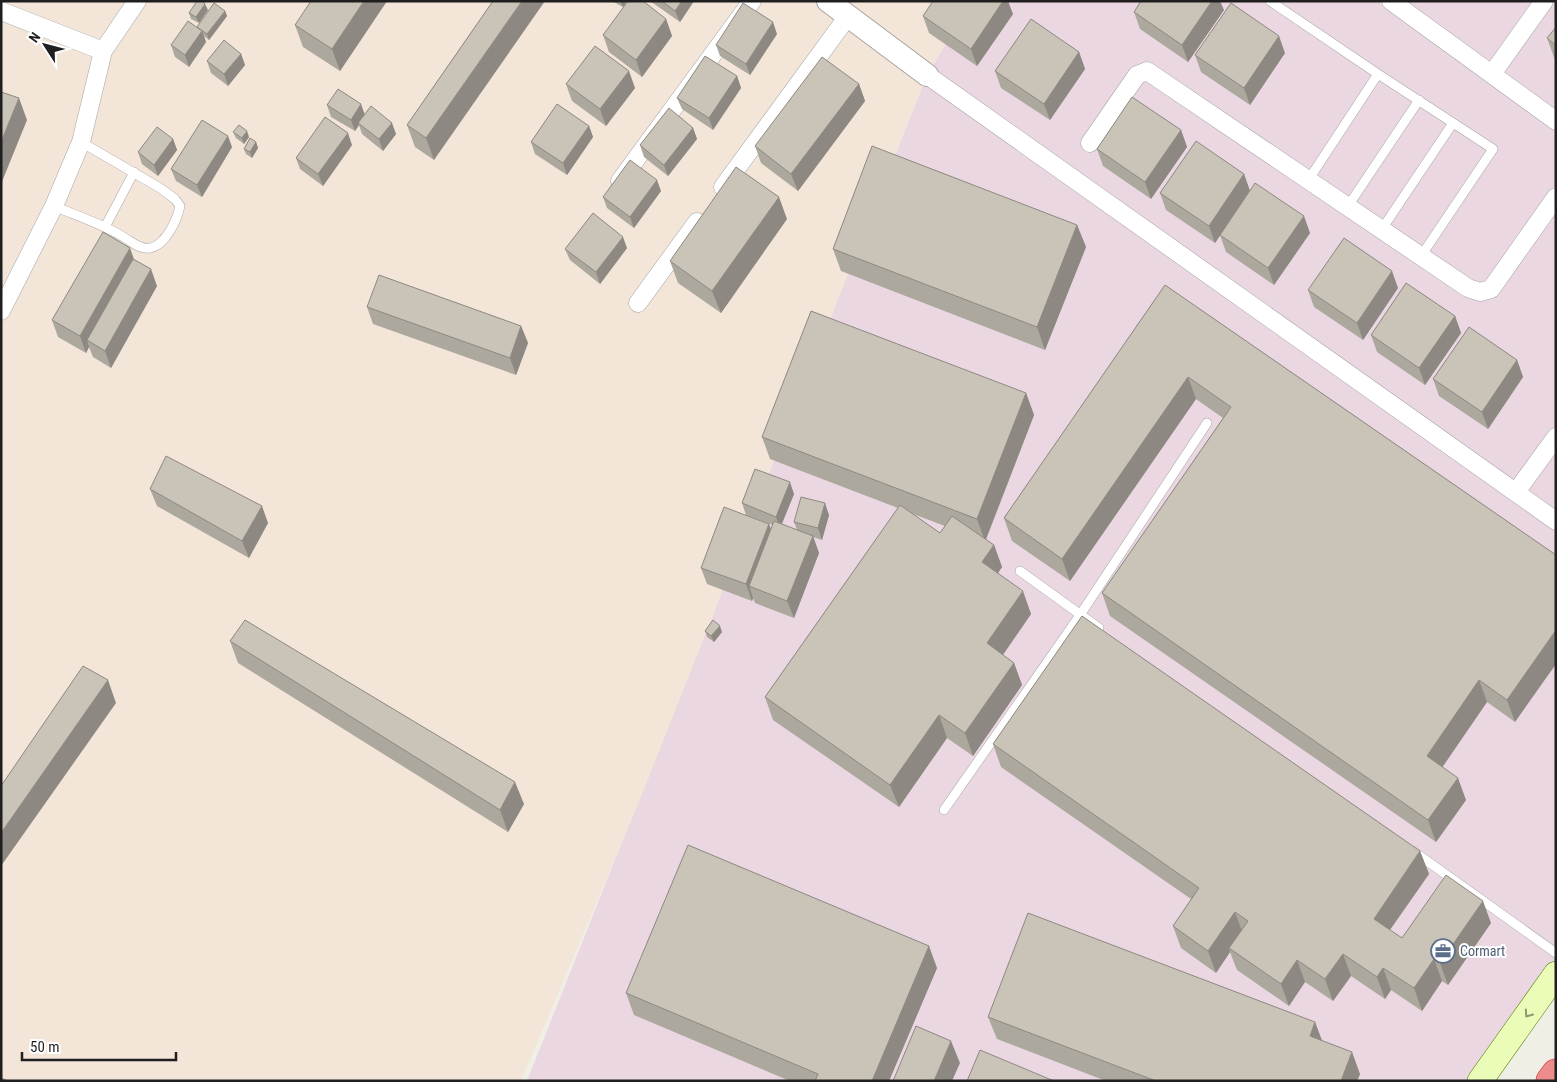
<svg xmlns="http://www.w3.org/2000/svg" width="1557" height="1082" font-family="'Roboto Condensed',sans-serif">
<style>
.industrial{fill:#ead7e2}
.military{fill:#f3e5d8}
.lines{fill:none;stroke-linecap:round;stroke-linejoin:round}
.service-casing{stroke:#a6a6a6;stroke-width:10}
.minor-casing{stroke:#a6a6a6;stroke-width:19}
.tertiary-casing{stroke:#a6a6a6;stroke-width:24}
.secondary-casing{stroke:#547d00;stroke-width:26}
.motorway-casing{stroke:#e31d36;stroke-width:29}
.service{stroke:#fff;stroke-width:9}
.minor{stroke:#fff;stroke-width:18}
.tertiary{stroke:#fff;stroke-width:22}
.secondary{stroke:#eafcb7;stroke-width:25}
.motorway{stroke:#eb8d8a;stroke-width:28}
.wall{fill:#ada89e;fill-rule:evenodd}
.shaded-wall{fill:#8d8881}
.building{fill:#c9c3b8;stroke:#8d8881}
.oneway{stroke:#8f9973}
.labels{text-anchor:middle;stroke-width:4;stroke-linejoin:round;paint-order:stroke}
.service-label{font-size:14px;fill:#4e5e75;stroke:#fff;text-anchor:start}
</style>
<rect width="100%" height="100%" fill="#f0efe5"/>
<path class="industrial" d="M 980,1 L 1556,1 L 1556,981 L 1484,1081 L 527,1081 L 927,75 L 947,42 Z"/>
<path class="military" d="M 1,1 L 980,1 L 947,42 L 927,75 L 639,802 L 521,1081 L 1,1081 Z"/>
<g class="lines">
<g class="service-casing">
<path id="service" d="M 1270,1 L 1378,74 L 1309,179
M 1378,74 L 1493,149 L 1421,256
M 54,206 C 77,216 103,224 125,238 C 132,242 141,250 150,248 C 166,245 177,220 180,206 L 175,199 L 160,188 L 81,142
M 1348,206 L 1419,100
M 105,227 L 134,172
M 1382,229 L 1453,123
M 1020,571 L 1099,628
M 944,810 L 1080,615 L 1207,423
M 1413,851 L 1556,953"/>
</g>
<g class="minor-casing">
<path id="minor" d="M 1391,1 L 1556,121
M 1,11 L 103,51
M 1492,74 L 1544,1
M 927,75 L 1556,521
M 1090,143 L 1137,75 L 1147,71 L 1468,288 L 1480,292 L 1491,289 L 1556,197
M 620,181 L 752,1
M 723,187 L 848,16
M 638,303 L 697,222
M 1,311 L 54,206 L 81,142 L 103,51 L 137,1
M 1516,492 L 1556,437"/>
</g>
<g class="tertiary-casing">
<path id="tertiary" d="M 828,1 L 927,75"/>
</g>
<g class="secondary-casing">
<path id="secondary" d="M 1480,1081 L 1556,974"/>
</g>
<g class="motorway-casing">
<path id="motorway" d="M 1550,1081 L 1556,1073"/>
</g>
<use href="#service" class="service"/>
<use href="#minor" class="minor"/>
<use href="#tertiary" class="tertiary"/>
<use href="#secondary" class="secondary"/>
<use href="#motorway" class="motorway"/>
</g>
<path class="wall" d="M 387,1 L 340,71 L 303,47 L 295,25 Z
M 493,1 L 434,160 L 415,147 L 407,125 Z
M 612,1 L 627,1 L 623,7 Z
M 650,1 L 694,1 L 680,22 Z
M 208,10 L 199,23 L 191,19 L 189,13 Z
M 1224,10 L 1188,62 L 1140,29 L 1134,12 Z
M 225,11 L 227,16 L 209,40 L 204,36 L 206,42 L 189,67 L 175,57 L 171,45 L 197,27 Z
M 1013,14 L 977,66 L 929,33 L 923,16 Z
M 666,19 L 672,36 L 642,77 L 609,52 L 603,35 Z
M 777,34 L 750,75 L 720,56 L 716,45 Z
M 1547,38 L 1556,45 L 1556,61 L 1555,60 Z
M 1079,52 L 1085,69 L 1050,120 L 1001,88 L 995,71 Z
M 1285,53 L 1250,105 L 1201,72 L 1195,55 Z
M 241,54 L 245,65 L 228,86 L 211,73 L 207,61 Z
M 737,76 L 741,88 L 713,130 L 682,109 L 677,98 Z
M 566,84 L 635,88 L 606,126 L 572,101 Z
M 859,84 L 865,101 L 798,191 L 761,163 L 755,146 Z
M 327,105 L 365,114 L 396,134 L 383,151 L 362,134 L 359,125 L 355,131 L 331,117 Z
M 589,126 L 593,137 L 567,175 L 535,154 L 531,142 Z
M 693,128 L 697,139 L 668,176 L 644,157 L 640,145 Z
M 1181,130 L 1187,147 L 1151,199 L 1103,166 L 1097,149 Z
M 233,132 L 249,137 L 244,144 L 236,138 Z
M 173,139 L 177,150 L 158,176 L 142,164 L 138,152 Z
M 256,142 L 258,148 L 252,158 L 246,154 L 244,149 Z
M 352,145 L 323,186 L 300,169 L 296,158 Z
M 232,147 L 202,197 L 176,181 L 171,169 Z
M 1244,174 L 1250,191 L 1310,233 L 1274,285 L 1226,252 L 1220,235 L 1215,243 L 1166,210 L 1160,193 Z
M 661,191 L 634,228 L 607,208 L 603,197 Z
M 787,219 L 721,313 L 678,283 L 670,261 Z
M 1077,225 L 1086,247 L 1045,350 L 841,271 L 833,249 Z
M 627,248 L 600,284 L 570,260 L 565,249 Z
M 134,259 L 157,286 L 111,368 L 93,357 L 89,347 L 86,353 L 58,337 L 52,320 Z
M 1165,285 L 1556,555 L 1515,722 L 1487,702 L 1442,767 L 1466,800 L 1436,842 L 1110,616 L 1102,593 L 1223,418 L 1196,399 L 1070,581 L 1012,541 L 1004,518 Z
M 1398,288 L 1363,340 L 1314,307 L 1308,290 Z
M 367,307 L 521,326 L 528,343 L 516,375 L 373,324 Z
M 1455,316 L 1461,333 L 1425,385 L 1377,352 L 1371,335 Z
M 1517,360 L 1523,377 L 1488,429 L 1439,396 L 1433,379 Z
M 1026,393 L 1034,415 L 986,540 L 994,545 L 1002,567 L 998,573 L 1031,614 L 1003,655 L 1014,663 L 1022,685 L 973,756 L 947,738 L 899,807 L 773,720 L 765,697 L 898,508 L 770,459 L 762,437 ZM 913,514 L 945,526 L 940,533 Z
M 150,489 L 268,523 L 249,558 L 157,506 Z
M 794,494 L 782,524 L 797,530 L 794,522 L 829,515 L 822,540 L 813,537 L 819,553 L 794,618 L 755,603 L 753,598 L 752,601 L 707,584 L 701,568 L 769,524 L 771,530 L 773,525 L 746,515 L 742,503 Z
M 705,631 L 722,632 L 714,642 L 707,637 Z
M 230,641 L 524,804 L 508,832 L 238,663 Z
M 993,744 L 1420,851 L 1429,874 L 1390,930 L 1402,938 L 1491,923 L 1448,985 L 1442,981 L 1422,1011 L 1391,990 L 1385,999 L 1351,976 L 1333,1001 L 1305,982 L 1289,1006 L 1237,970 L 1230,952 L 1216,973 L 1181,948 L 1173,926 L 1191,899 L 1001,767 Z
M 937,968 L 889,1081 L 790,1081 L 634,1015 L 626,993 Z
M 988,1017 L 1315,1022 L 1322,1040 L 1360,1074 L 1357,1081 L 1106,1081 L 997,1039 Z"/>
<path class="shaded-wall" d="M 364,1 L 387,1 L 340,71 L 332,49 Z
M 522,1 L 545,1 L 434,160 L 426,138 Z
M 621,1 L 627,1 L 623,7 L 621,2 Z
M 682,1 L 694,1 L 680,22 L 675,11 Z
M 1003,1 L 1008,1 L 1013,14 L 977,66 L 971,49 Z
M 1212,1 L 1220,1 L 1224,10 L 1188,62 L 1182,45 Z
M 205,4 L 208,10 L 199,23 L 196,17 Z
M 225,11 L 227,16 L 209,40 L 207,34 Z
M 666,19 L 672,36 L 642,77 L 636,60 Z
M 773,22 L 777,34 L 750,75 L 746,64 Z
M 202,31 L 206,42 L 189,67 L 185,55 Z
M 1279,36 L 1285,53 L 1250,105 L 1244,88 Z
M 1079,52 L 1085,69 L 1050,120 L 1044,104 Z
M 241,54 L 245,65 L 228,86 L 224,74 Z
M 629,71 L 635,88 L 606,126 L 600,109 Z
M 737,76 L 741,88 L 713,130 L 709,118 Z
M 859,84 L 865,101 L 798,191 L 791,174 Z
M 19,98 L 27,120 L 1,184 L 1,142 Z
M 361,104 L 365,115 L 358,123 L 359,125 L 355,131 L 351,120 Z
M 392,123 L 396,134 L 383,151 L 379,139 Z
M 589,126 L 593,137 L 567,175 L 563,163 Z
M 693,128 L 697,139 L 668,176 L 664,165 Z
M 1181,130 L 1187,147 L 1151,199 L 1145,182 Z
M 247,131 L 249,137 L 244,144 L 242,138 Z
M 348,133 L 352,145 L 323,186 L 318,174 Z
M 228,136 L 232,147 L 202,197 L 197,185 Z
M 173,139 L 177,150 L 158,176 L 154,165 Z
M 256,142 L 258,148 L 252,158 L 250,152 Z
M 1244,174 L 1250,191 L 1215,243 L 1209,226 Z
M 657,180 L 661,191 L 634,228 L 630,217 Z
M 779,197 L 787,219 L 721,313 L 712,291 Z
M 1304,216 L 1310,233 L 1274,285 L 1268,268 Z
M 1077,225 L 1086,247 L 1045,350 L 1037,327 Z
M 623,237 L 627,248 L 600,284 L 596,272 Z
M 130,248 L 136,265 L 87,340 L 89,347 L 86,353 L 80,336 Z
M 151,269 L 157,286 L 111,368 L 105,351 Z
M 1392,271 L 1398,288 L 1363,340 L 1357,323 Z
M 1455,316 L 1461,333 L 1425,385 L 1419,368 Z
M 521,326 L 528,343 L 516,375 L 510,358 Z
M 1517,360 L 1523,377 L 1488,429 L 1482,412 Z
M 1188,377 L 1196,399 L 1070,581 L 1062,559 Z
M 1026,393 L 1034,415 L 985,541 L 977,519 Z
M 790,482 L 794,494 L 780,528 L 776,517 Z
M 825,503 L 829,515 L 822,540 L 818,528 Z
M 262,506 L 268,523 L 249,558 L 242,541 Z
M 769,524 L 775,541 L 749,586 L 753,598 L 752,601 L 746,584 Z
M 813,536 L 819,553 L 794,618 L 787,601 Z
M 994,545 L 1002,567 L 990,585 L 982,562 Z
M 1023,591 L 1031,614 L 995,666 L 987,643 Z
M 720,626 L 722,632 L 714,642 L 711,636 Z
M 1556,630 L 1556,664 L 1515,722 L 1507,700 Z
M 1014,663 L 1022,685 L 973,756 L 965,733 Z
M 108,680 L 116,703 L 1,866 L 1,833 Z
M 1479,680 L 1487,702 L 1435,778 L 1427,756 Z
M 939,715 L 947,738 L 899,807 L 890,785 Z
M 1458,778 L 1466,800 L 1436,842 L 1428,820 Z
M 515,782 L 524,804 L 508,832 L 500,810 Z
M 1420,851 L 1429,874 L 1382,941 L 1374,919 Z
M 1483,901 L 1491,923 L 1448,985 L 1440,963 Z
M 1235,912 L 1243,934 L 1229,948 L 1230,952 L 1216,973 L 1208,951 Z
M 929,946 L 937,968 L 889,1081 L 872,1081 Z
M 1343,954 L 1351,976 L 1333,1001 L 1325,979 Z
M 1434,959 L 1442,981 L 1422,1011 L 1414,988 Z
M 1297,960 L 1305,982 L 1289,1006 L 1281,984 Z
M 1383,968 L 1391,990 L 1385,999 L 1377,977 Z
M 1315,1022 L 1323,1044 L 1310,1036 Z
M 951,1041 L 960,1063 L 952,1081 L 934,1081 Z
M 1352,1052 L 1360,1074 L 1357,1081 L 1341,1081 Z"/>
<path class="building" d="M 197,1 L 202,1 L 205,4 L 196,17 L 189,13 Z
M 311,1 L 364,1 L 332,49 L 295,25 Z
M 493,1 L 522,1 L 426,138 L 407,125 Z
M 628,1 L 643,1 L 666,19 L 636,60 L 603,35 Z
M 662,1 L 682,1 L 675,11 Z
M 933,1 L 1003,1 L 971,49 L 923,16 Z
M 1141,1 L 1212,1 L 1182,45 L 1134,12 Z
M 214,3 L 225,11 L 207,34 L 197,27 Z
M 743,3 L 773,22 L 746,64 L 716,45 Z
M 1231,3 L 1279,36 L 1244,88 L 1195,55 Z
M 1031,19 L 1079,52 L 1044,104 L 995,71 Z
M 188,21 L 202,31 L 185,55 L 171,45 Z
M 1556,27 L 1556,45 L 1547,38 Z
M 224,40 L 241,54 L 224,74 L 207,61 Z
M 595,46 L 629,71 L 600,109 L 566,84 Z
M 705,56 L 737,76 L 709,118 L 677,98 Z
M 822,57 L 859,84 L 791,174 L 755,146 Z
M 338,89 L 361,104 L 351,120 L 327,105 Z
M 1,92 L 19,98 L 1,142 Z
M 1132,97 L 1181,130 L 1145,182 L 1097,149 Z
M 557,104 L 589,126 L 563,163 L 531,142 Z
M 371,106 L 392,123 L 379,139 L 358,123 Z
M 669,108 L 693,128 L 664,165 L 640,145 Z
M 325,117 L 348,133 L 318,174 L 296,158 Z
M 202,120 L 228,136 L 197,185 L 171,169 Z
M 239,125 L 247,131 L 242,138 L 233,132 Z
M 157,127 L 173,139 L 154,165 L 138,152 Z
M 250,138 L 256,142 L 250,152 L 244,149 Z
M 1196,141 L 1244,174 L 1209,226 L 1160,193 Z
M 872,146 L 1077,225 L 1037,327 L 833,249 Z
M 630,160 L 657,180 L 630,217 L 603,197 Z
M 736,167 L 779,197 L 712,291 L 670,261 Z
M 1255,183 L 1304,216 L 1268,268 L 1220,235 Z
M 593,213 L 623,237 L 596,272 L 565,249 Z
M 103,232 L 130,248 L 80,336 L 52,320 Z
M 1344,238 L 1392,271 L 1357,323 L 1308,290 Z
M 133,259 L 151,269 L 105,351 L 87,340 Z
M 379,275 L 521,326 L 510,358 L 367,307 Z
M 1406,283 L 1455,316 L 1419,368 L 1371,335 Z
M 1165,285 L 1556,555 L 1556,630 L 1507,700 L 1479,680 L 1427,756 L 1458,778 L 1428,820 L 1102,593 L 1231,407 L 1188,377 L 1062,559 L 1004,518 Z
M 811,311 L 1026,393 L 977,519 L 762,437 Z
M 1469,327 L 1517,360 L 1482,412 L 1433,379 Z
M 166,456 L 262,506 L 242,541 L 150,489 Z
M 755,469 L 790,482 L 776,517 L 742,503 Z
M 801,497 L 825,503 L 818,528 L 794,522 Z
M 900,505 L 940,533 L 952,516 L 994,545 L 982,562 L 1023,591 L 987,643 L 1014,663 L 965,733 L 939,715 L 890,785 L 765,697 Z
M 724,507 L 769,524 L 746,584 L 701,568 Z
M 774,521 L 813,536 L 787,601 L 749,586 Z
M 1082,616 L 1420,851 L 1374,919 L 1402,938 L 1446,875 L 1483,901 L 1440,963 L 1434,959 L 1414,988 L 1383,968 L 1377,977 L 1343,954 L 1325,979 L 1297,960 L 1281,984 L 1229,948 L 1248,921 L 1235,912 L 1208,951 L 1173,926 L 1199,888 L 993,744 Z
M 245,620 L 515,782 L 500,810 L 230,641 Z
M 713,620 L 720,626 L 711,636 L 705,631 Z
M 83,666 L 108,680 L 1,833 L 1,786 Z
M 688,845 L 929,946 L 872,1081 L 815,1081 L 818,1074 L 626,993 Z
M 1028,913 L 1315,1022 L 1310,1036 L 1352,1052 L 1341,1081 L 1156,1081 L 988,1017 Z
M 916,1026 L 951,1041 L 934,1081 L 893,1081 Z
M 980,1050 L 1054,1081 L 967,1081 Z
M 1,1078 L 8,1081 L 1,1081 Z"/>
<defs><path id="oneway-chevron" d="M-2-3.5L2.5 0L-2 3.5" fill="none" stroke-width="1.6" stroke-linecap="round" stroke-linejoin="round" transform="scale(1.25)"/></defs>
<use class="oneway" href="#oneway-chevron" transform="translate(1528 1014) rotate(125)"/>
<defs>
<g id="office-ring" transform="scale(1.25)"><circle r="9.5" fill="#fff" stroke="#5c6f8a" stroke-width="1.5"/><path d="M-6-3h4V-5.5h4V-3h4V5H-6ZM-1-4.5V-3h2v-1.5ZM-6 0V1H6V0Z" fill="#5c6f8a"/></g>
</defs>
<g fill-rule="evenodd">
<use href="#office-ring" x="1443" y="951"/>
</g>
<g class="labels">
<g class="service-label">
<text x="1460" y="956">Cormart</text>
</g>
</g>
<rect width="1557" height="1082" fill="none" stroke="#1f1f1f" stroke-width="5"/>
<g transform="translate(45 45) rotate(306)" stroke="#ffffff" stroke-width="4" paint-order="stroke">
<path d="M0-4L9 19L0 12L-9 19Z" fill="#1f1f1f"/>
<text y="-8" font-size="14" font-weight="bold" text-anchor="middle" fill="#1f1f1f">N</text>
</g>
<path d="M22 1052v8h154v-8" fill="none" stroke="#1f1f1f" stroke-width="2.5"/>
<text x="30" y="1052" font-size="15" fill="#1f1f1f" stroke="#ffffff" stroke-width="4" paint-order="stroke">50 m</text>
</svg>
